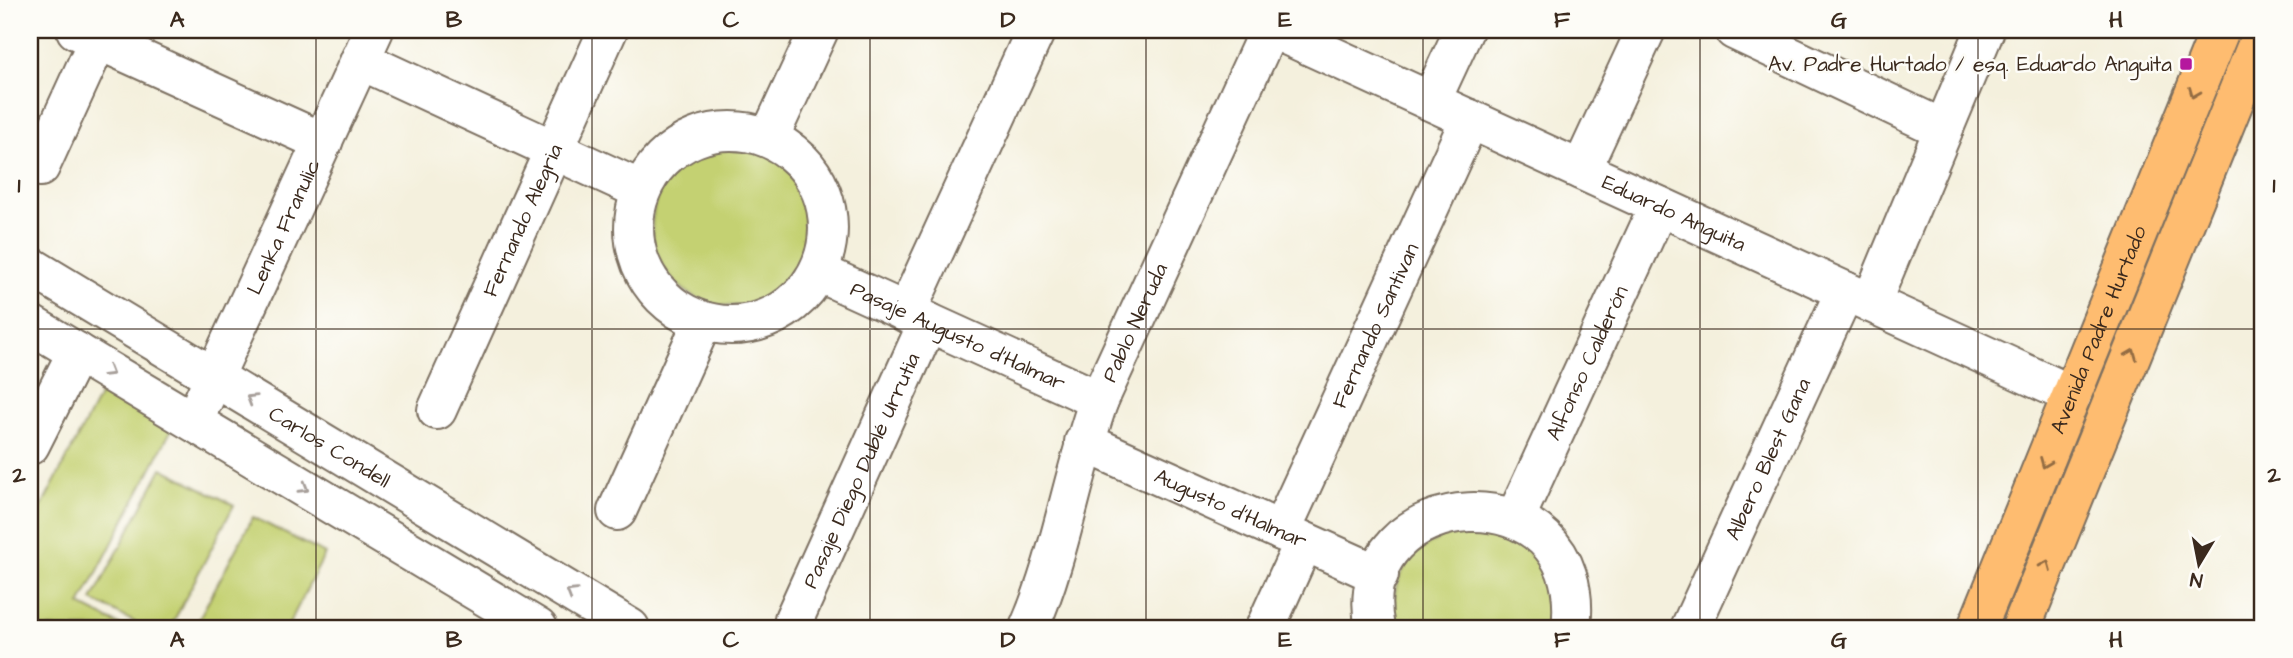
<svg xmlns="http://www.w3.org/2000/svg" width="2293" height="658" font-family="'Architects Daughter',sans-serif">
<style>
.green{fill:#c4d172;stroke:#807e48;stroke-width:2}
.lines{fill:none;stroke-linecap:round;stroke-linejoin:round}
.minor-casing{stroke:#7c6f61;stroke-width:42}
.major-casing{stroke:#7c6f61;stroke-width:42}
.minor{stroke:#fff;stroke-width:38}
.major{stroke:#febc70;stroke-width:38}
.oneway{stroke:#936c43}
.oneway2{stroke:#a79f9a}
.grid{fill:none;stroke:#3b2a1e;stroke-width:2;stroke-opacity:0.55}
.poi-dot{fill:#b5179e;stroke:#fdfcf7;stroke-width:2.5}
.labels{text-anchor:middle;stroke-width:5;stroke-linejoin:round;paint-order:stroke}
.poi-label{font-size:21px;fill:#3b2a1e;stroke:#fdfcf7;text-anchor:end}
.street-label{font-size:21px;fill:#3b2a1e;stroke:#fdfcf7}
.neatline{fill:none;stroke:#3b2a1e;stroke-width:2.5}
.grid-label{font-size:23px;text-anchor:middle;font-weight:bold;fill:#3b2a1e}
</style>
<rect width="100%" height="100%" fill="#fdfcf7"/>
<filter id="ink" filterUnits="userSpaceOnUse"><feTurbulence type="fractalNoise" baseFrequency=".0143" numOctaves="2"/><feDisplacementMap in="SourceGraphic" scale="14" xChannelSelector="R" yChannelSelector="G"/><feConvolveMatrix kernelMatrix="1 2 1 2 8 2 1 2 1" color-interpolation-filters="sRGB"/></filter>
<filter id="wash" filterUnits="userSpaceOnUse"><feTurbulence type="fractalNoise" baseFrequency=".00686" numOctaves="4" result="noise"/><feDisplacementMap in="SourceGraphic" scale="28" xChannelSelector="R" yChannelSelector="G"/><feGaussianBlur stdDeviation="1.57" result="paint"/><feColorMatrix in="noise" values="0 0 0 0 0 0 0 0 0 0 0 0 0 0 0 0 0 1.4 0 .05"/><feComposite in="paint" operator="in"/></filter>
<g filter="url(#wash)">
<rect width="100%" height="100%" fill="#f4f0dd"/>
<path class="green" d="M652 226a80 80 0 1 1 160 0a80 80 0 1 1-160 0Z
M 105,385 L 176,421 L 80,605 L 125,628 L 30,628 L 30,529 Z
M 162,468 L 234,505 L 170,628 L 146,628 L 92,600 Z
M 253,517 L 325,554 L 287,628 L 194,628 Z
M 1457,530 C 1473,532 1497,531 1512,538 C 1544,555 1559,594 1552,628 L 1395,628 C 1387,576 1409,549 1457,530 Z"/>
</g>
<g filter="url(#ink)">
<g class="lines">
<g class="minor-casing">
<g id="minor">
<path d="M 76,30 L 323,142"/>
<path id="s1" d="M 1275,30 L 2072,395"/>
<path d="M 1734,30 L 1943,129"/>
<path d="M 360,60 L 641,190"/>
<path d="M 1431,101 L 1464,30"/>
<circle cx="731" cy="228" r="97"/>
<path d="M 769,138 L 819,30"/>
<path d="M 40,167 L 98,40"/>
<path d="M 1581,170 L 1646,30"/>
<path id="s2" d="M 30,266 L 630,628"/>
<path id="s3" d="M 818,272 L 1099,400"/>
<path d="M 1871,303 L 1985,30"/>
<path d="M 906,313 L 1036,30"/>
<path d="M 30,324 L 538,628"/>
<path id="s4" d="M 203,401 L 374,30"/>
<path id="s5" d="M 437,410 L 608,30"/>
<path id="s6" d="M 1084,442 L 1379,575"/>
<path d="M 30,445 L 77,352"/>
<path d="M 617,511 L 703,321"/>
<path id="s7" d="M 1515,519 L 1659,206"/>
<path id="s8" d="M 1281,531 L 1470,119"/>
<path id="s9" d="M 794,619 L 928,322"/>
<path id="s10" d="M 1029,628 C 1061,555 1072,475 1099,400 L 1269,30"/>
<path d="M 1265,628 L 1304,542"/>
<path d="M 1375,628 C 1344,483 1591,464 1571,628"/>
<path id="s11" d="M 1690,628 L 1845,291"/>
</g>
</g>
<g class="major-casing">
<g id="major">
<path id="s12" d="M 1977,628 L 2220,30"/>
<path d="M 2021,628 L 2263,30"/>
</g>
</g>
<use href="#minor" class="minor"/>
<use href="#major" class="major"/>
</g>
<defs><path id="oneway-chevron" d="M-2-3.5L2.5 0L-2 3.5" fill="none" stroke-width="1.6" stroke-linecap="round" stroke-linejoin="round" transform="scale(1.75)"/></defs>
<g class="oneway">
<use href="#oneway-chevron" transform="translate(2194 93) rotate(112)"/>
<use href="#oneway-chevron" transform="translate(2132 354) rotate(-68)"/>
<use href="#oneway-chevron" transform="translate(2045 463) rotate(112)"/>
<use href="#oneway-chevron" transform="translate(2046 565) rotate(-68)"/>
</g>
<g class="oneway2">
<use href="#oneway-chevron" transform="translate(109 372) rotate(31)"/>
<use href="#oneway-chevron" transform="translate(251 399) rotate(-149)"/>
<use href="#oneway-chevron" transform="translate(304 488) rotate(31)"/>
<use href="#oneway-chevron" transform="translate(571 593) rotate(-149)"/>
</g>
</g>
<path class="grid" d="M 316,30 L 316,628M 592,30 L 592,628M 870,30 L 870,628M 1146,30 L 1146,628M 1423,30 L 1423,628M 1700,30 L 1700,628M 1978,30 L 1978,628M 30,329 L 2263,329"/>
<rect class="poi-dot" x="2179" y="57" width="14" height="14" rx="3.5"/>
<g class="labels">
<g class="poi-label">
<text x="2172" y="71">Av. Padre Hurtado / esq. Eduardo Anguita</text>
</g>
<g class="street-label">
<text dy="7" stroke="none"><textPath href="#s1" startOffset="439">Eduardo Anguita</textPath></text>
<text dy="7" stroke="none"><textPath href="#s5" startOffset="208">Fernando Alegria</textPath></text>
<text dy="7" stroke="none"><textPath href="#s4" startOffset="192">Lenka Franulic</textPath></text>
<text dy="7" stroke="none"><textPath href="#s10" startOffset="324">Pablo Neruda</textPath></text>
<text dy="7" stroke="none"><textPath href="#s8" startOffset="226">Fernando Santivan</textPath></text>
<text dy="7" stroke="none"><textPath href="#s12" startOffset="322">Avenida Padre Hurtado</textPath></text>
<text dy="7" stroke="none"><textPath href="#s3" startOffset="154">Pasaje Augusto d'Halmar</textPath></text>
<text dy="7" stroke="none"><textPath href="#s7" startOffset="172">Alfonso Calderón</textPath></text>
<text dy="7" stroke="none"><textPath href="#s2" startOffset="350">Carlos Condell</textPath></text>
<text dy="7" stroke="none"><textPath href="#s11" startOffset="186">Albero Blest Gana</textPath></text>
<text dy="7" stroke="none"><textPath href="#s9" startOffset="163">Pasaje Diego Dublé Urrutia</textPath></text>
<text dy="7" stroke="none"><textPath href="#s6" startOffset="161">Augusto d'Halmar</textPath></text>
</g>
</g>
<rect width="2293" height="658" fill="none" stroke="#fdfcf7" stroke-width="77"/>
<g transform="translate(2199 564) rotate(190)" stroke="#fdfcf7" stroke-width="5" paint-order="stroke">
<path d="M0-5L12 26L0 18L-12 26Z" fill="#3b2a1e"/>
<text y="-10" font-size="19" font-weight="bold" text-anchor="middle" fill="#3b2a1e">N</text>
</g>
<rect x="38" y="38" width="2216" height="582" class="neatline"/>
<g class="grid-label">
<text x="177" y="27">A</text>
<text x="454" y="27">B</text>
<text x="731" y="27">C</text>
<text x="1008" y="27">D</text>
<text x="1285" y="27">E</text>
<text x="1562" y="27">F</text>
<text x="1839" y="27">G</text>
<text x="2116" y="27">H</text>
<text x="19" y="192">1</text>
<text x="2274" y="192">1</text>
<text x="19" y="482">2</text>
<text x="2274" y="482">2</text>
<text x="177" y="647">A</text>
<text x="454" y="647">B</text>
<text x="731" y="647">C</text>
<text x="1008" y="647">D</text>
<text x="1285" y="647">E</text>
<text x="1562" y="647">F</text>
<text x="1839" y="647">G</text>
<text x="2116" y="647">H</text>
</g>
</svg>
